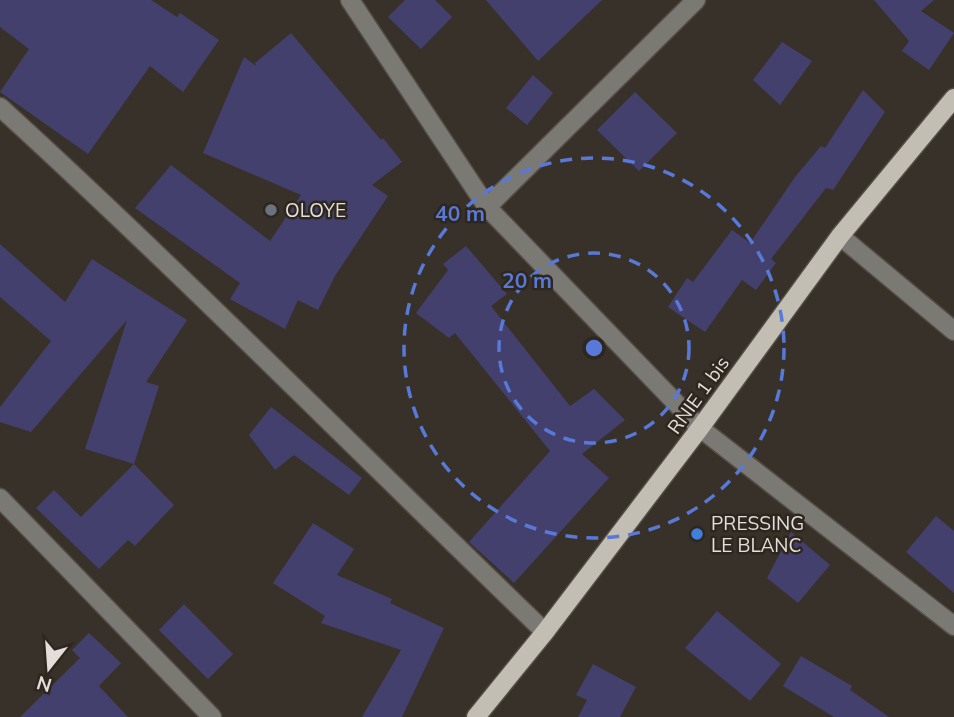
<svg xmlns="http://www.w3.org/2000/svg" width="954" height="717" font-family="Mulish,sans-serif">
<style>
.building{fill:#43406d}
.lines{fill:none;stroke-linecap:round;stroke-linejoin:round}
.minor-casing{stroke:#534d45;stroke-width:21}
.major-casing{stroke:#534d45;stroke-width:21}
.minor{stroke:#7b7974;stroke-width:18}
.major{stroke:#c2beb4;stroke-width:18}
.ring{fill:none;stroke:#5879d8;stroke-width:3.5;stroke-dasharray:12 9}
.worship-dot{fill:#6b7280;stroke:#2e271f;stroke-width:2.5}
.shop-dot{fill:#3f7fe0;stroke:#2e271f;stroke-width:2.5}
.labels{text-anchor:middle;stroke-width:5;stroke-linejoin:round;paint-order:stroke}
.poi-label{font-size:19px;fill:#e3ded9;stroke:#2e271f;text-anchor:start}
.street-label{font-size:19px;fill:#e3ded9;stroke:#2e271f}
.centre{fill:#5879d8;stroke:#2e271f;stroke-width:3.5}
.ring-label{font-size:21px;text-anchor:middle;font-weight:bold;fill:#5879d8;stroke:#2e271f;stroke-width:5;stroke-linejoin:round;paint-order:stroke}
</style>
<rect width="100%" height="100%" fill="#383129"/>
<path class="building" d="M 0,0 L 151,0 L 177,17 L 180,13 L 219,40 L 183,92 L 150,66 L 88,154 L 0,92 L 29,49 L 0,27 Z
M 405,0 L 435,0 L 452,17 L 421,49 L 388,17 Z
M 486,0 L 602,0 L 538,61 Z
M 874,0 L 934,0 L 921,11 L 954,33 L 929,70 L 902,51 L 909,41 Z
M 291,33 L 381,140 L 383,138 L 402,162 L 372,185 L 388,196 L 335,276 L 318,310 L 298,300 L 285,329 L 230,299 L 240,283 L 135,208 L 171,165 L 270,241 L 301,195 L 203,153 L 244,57 L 256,66 L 255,63 Z
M 782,42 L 812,61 L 780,105 L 753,80 Z
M 533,75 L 553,93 L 527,125 L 506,108 Z
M 863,90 L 885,112 L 833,190 L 826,188 L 771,259 L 776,263 L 756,290 L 742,280 L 705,332 L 668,307 L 687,278 L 693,282 L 732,230 L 750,243 L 795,177 L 821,146 L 825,148 Z
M 635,92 L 677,133 L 639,171 L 597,130 Z
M 0,244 L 65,302 L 92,259 L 187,320 L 146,382 L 159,386 L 134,464 L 85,449 L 127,320 L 31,432 L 0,422 L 0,407 L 51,341 L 0,297 Z
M 466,246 L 507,294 L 491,306 L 570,406 L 594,389 L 625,420 L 582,454 L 609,478 L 514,583 L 469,542 L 550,451 L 455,333 L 449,338 L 416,313 L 448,270 L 443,264 Z
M 271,407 L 362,478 L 349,495 L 294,455 L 275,470 L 249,435 Z
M 134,464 L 174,505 L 135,546 L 128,540 L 99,569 L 36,508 L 54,490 L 81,517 Z
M 936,516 L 954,531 L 954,593 L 906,552 Z
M 313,523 L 354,549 L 337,575 L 392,599 L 390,603 L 444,628 L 402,717 L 362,717 L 401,650 L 321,623 L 325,616 L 273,583 Z
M 791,532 L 830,565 L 798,603 L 767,578 Z
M 184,604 L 233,654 L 208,679 L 159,630 Z
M 717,611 L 781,664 L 750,701 L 685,648 Z
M 89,633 L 121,663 L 99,686 L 128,717 L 20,717 L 80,658 L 72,650 Z
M 801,656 L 852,686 L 850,690 L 889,717 L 834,717 L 783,686 Z
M 593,664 L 636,687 L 620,717 L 578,717 L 587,700 L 576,695 Z"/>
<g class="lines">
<g class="minor-casing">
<path id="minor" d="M 350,0 L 487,207 L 700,428 L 954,626
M 0,107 C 186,277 363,457 545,632
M 487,207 L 696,0
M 840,236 L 954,331
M 0,498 L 212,717"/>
</g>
<g class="major-casing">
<path id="major" d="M 476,717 L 545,632 L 700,428 L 840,236 L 954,98"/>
</g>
<use href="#minor" class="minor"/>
<use href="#major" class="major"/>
</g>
<g class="ring">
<circle cx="594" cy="348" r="95"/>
<circle cx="594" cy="348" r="190"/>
</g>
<circle class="worship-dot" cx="271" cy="210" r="7"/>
<circle class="shop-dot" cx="697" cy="534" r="7"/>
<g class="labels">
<g class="poi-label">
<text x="285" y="217">OLOYE</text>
<text x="711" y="530">PRESSING<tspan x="711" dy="22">LE BLANC</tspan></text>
</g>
<g class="street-label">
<text transform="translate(698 395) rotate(-54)" y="7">RNIE 1 bis</text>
</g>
</g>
<circle cx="594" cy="348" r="10" class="centre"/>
<g class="ring-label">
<text x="460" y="221">40 m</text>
<text x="527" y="288">20 m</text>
</g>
<g transform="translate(49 668) rotate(197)" stroke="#2e271f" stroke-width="5" paint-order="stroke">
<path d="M0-5L12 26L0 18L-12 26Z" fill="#e3ded9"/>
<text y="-10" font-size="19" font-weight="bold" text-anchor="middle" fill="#e3ded9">N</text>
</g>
</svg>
